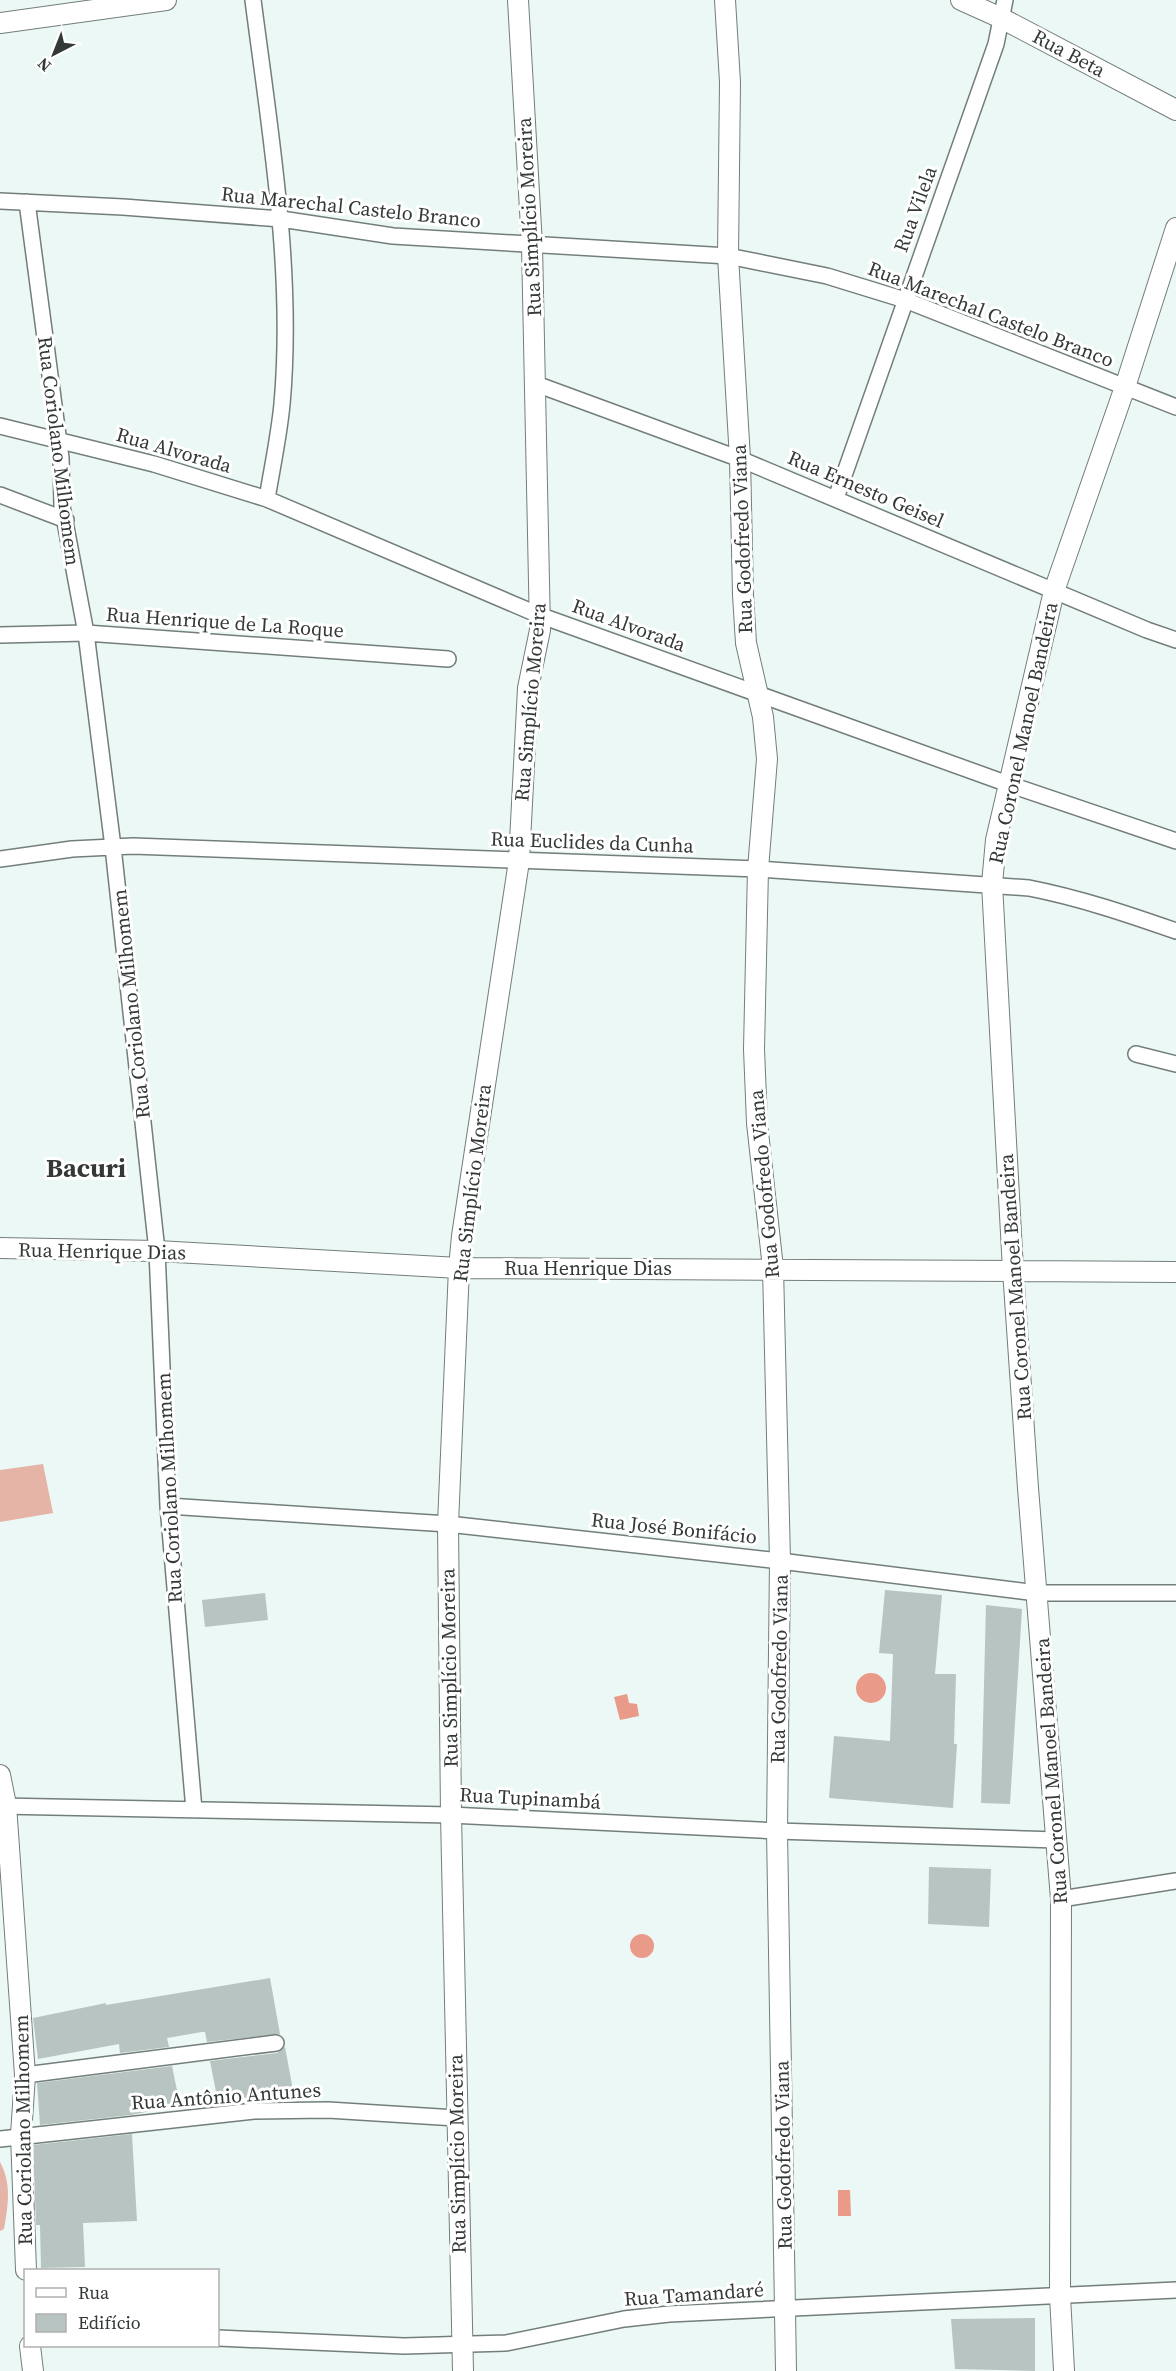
<svg xmlns="http://www.w3.org/2000/svg" width="1176" height="2371" font-family="'Source Serif 4',serif">
<style>
.green{fill:#e6b3a7}
.water{fill:#ea9a88}
.building{fill:#b8c4c1}
.lines{fill:none;stroke-linecap:round;stroke-linejoin:round}
.minor-casing{stroke:#737e7b;stroke-width:18}
.tertiary-casing{stroke:#737e7b;stroke-width:22}
.minor{stroke:#fff;stroke-width:15}
.tertiary{stroke:#fff;stroke-width:20}
.labels{text-anchor:middle;stroke-width:6;stroke-linejoin:round;paint-order:stroke}
.street-label{font-size:20px;fill:#343938;stroke:#fff}
.district-label{font-size:26px;font-weight:bold;fill:#343938;stroke:#fff}
</style>
<rect width="100%" height="100%" fill="#ebf8f5"/>
<path class="green" d="M 43,1464 L 53,1513 L 0,1522 L 0,1470 Z
M 0,2162 C 12,2184 8,2205 4,2229 L 0,2231 Z"/>
<path class="water" d="M856 1688a15 15 0 1 1 30 0a15 15 0 1 1-30 0Z
M 627,1694 L 629,1703 L 637,1704 L 639,1716 L 620,1720 L 614,1697 Z
M630 1946a12 12 0 1 1 24 0a12 12 0 1 1-24 0Z
M 838,2190 L 850,2190 L 851,2216 L 838,2216 Z"/>
<path class="building" d="M 885,1590 L 942,1595 L 935,1674 L 956,1674 L 954,1744 L 957,1744 L 953,1808 L 829,1798 L 834,1736 L 890,1741 L 893,1654 L 879,1653 Z
M 265,1593 L 268,1620 L 205,1627 L 202,1600 Z
M 986,1605 L 1022,1609 L 1010,1804 L 981,1803 Z
M 929,1867 L 991,1869 L 989,1927 L 928,1924 Z
M 270,1978 L 280,2034 L 207,2042 L 205,2032 L 202,2032 L 167,2038 L 169,2047 L 120,2053 L 119,2044 L 38,2059 L 33,2018 L 106,2003 L 106,2005 Z
M 285,2047 L 293,2090 L 218,2102 L 210,2061 L 277,2053 Z
M 172,2066 L 180,2105 L 131,2115 L 40,2125 L 37,2083 Z
M 132,2134 L 137,2221 L 83,2223 L 85,2267 L 41,2268 L 40,2225 L 36,2225 L 33,2145 Z
M 1035,2318 L 1035,2371 L 955,2369 L 951,2319 Z"/>
<g class="lines">
<g class="minor-casing">
<path id="minor" d="M 253,0 C 270,132 294,271 282,404 C 279,436 272,468 267,499
M 0,201 L 123,207 L 281,219 L 393,236 L 728,256 L 827,276 L 905,300 L 1176,407
M 27,202 L 61,458 L 62,506 L 86,633 L 113,847 L 157,1251 L 168,1506 L 194,1810
M 536,384 L 740,459 L 1147,630 L 1176,640
M 0,426 L 154,464 L 267,499 L 539,615 L 1008,784 L 1176,841
M 0,495 L 66,520
M 836,498 L 996,44 L 1005,0
M 0,635 L 86,633 L 448,659
M 0,859 L 72,849 L 133,846 L 758,869 L 1029,888 C 1080,898 1127,914 1176,931
M 1136,1054 L 1176,1064
M 168,1506 L 448,1524 L 780,1561 L 1037,1593 L 1176,1593
M 0,1806 L 451,1815 L 777,1831 L 1058,1840
M 1061,1899 L 1176,1881
M 25,2075 L 276,2043
M 0,2139 L 254,2111 L 328,2110 L 456,2118
M 218,2338 L 404,2346 L 506,2343 L 624,2319 L 669,2314 L 1176,2290"/>
</g>
<g class="tertiary-casing">
<path id="tertiary" d="M 725,0 L 730,82 L 728,256 L 740,459 L 743,595 L 746,643 L 763,717 L 767,759 L 758,869 L 754,1049 L 757,1123 L 773,1268 L 780,1561 L 777,1831 L 786,2371
M 961,0 L 1001,18 L 1176,110
M 0,23 L 166,0
M 0,1248 L 157,1251 L 459,1268 L 1176,1272
M 0,1775 L 6,1805 L 25,2075 L 21,2135 L 26,2270
M 30,2346 L 33,2371
M 463,2371 L 451,1815 L 448,1524 L 459,1268 L 462,1236 L 519,861 L 528,688 L 540,630 L 532,245 L 518,0
M 1064,2371 L 1060,2296 L 1061,1899 L 1028,1488 L 1013,1270 L 992,884 L 996,840 L 1054,591 L 1125,387 L 1176,228"/>
</g>
<use href="#minor" class="minor"/>
<use href="#tertiary" class="tertiary"/>
</g>
<g class="labels">
<g class="street-label">
<text transform="translate(1069 53) rotate(28)" y="7">Rua Beta</text>
<text transform="translate(351 207) rotate(6)" y="7">Rua Marechal Castelo Branco</text>
<text transform="translate(915 209) rotate(-70)" y="7">Rua Vilela</text>
<text transform="translate(529 217) rotate(-93)" y="7">Rua Simplício Moreira</text>
<text transform="translate(991 314) rotate(21)" y="7">Rua Marechal Castelo Branco</text>
<text transform="translate(174 450) rotate(16)" y="7">Rua Alvorada</text>
<text transform="translate(59 451) rotate(83)" y="7">Rua Coriolano Milhomem</text>
<text transform="translate(866 489) rotate(23)" y="7">Rua Ernesto Geisel</text>
<text transform="translate(742 539) rotate(-92)" y="7">Rua Godofredo Viana</text>
<text transform="translate(225 622) rotate(4)" y="7">Rua Henrique de La Roque</text>
<text transform="translate(629 625) rotate(20)" y="7">Rua Alvorada</text>
<text transform="translate(530 702) rotate(-85)" y="7">Rua Simplício Moreira</text>
<text transform="translate(1023 733) rotate(-78)" y="7">Rua Coronel Manoel Bandeira</text>
<text transform="translate(592 842) rotate(2)" y="7">Rua Euclides da Cunha</text>
<text transform="translate(131 1004) rotate(-96)" y="7">Rua Coriolano Milhomem</text>
<text transform="translate(472 1183) rotate(-83)" y="7">Rua Simplício Moreira</text>
<text transform="translate(764 1184) rotate(-95)" y="7">Rua Godofredo Viana</text>
<text transform="translate(102 1251) rotate(1)" y="7">Rua Henrique Dias</text>
<text x="588" y="1275">Rua Henrique Dias</text>
<text transform="translate(1015 1287) rotate(-94)" y="7">Rua Coronel Manoel Bandeira</text>
<text transform="translate(169 1488) rotate(-93)" y="7">Rua Coriolano Milhomem</text>
<text transform="translate(674 1528) rotate(6)" y="7">Rua José Bonifácio</text>
<text transform="translate(449 1668) rotate(-91)" y="7">Rua Simplício Moreira</text>
<text transform="translate(779 1669) rotate(-89)" y="7">Rua Godofredo Viana</text>
<text transform="translate(1051 1771) rotate(-94)" y="7">Rua Coronel Manoel Bandeira</text>
<text transform="translate(530 1798) rotate(3)" y="7">Rua Tupinambá</text>
<text transform="translate(226 2096) rotate(-4)" y="7">Rua Antônio Antunes</text>
<text transform="translate(23 2130) rotate(-91)" y="7">Rua Coriolano Milhomem</text>
<text transform="translate(457 2154) rotate(-91)" y="7">Rua Simplício Moreira</text>
<text transform="translate(783 2155) rotate(-91)" y="7">Rua Godofredo Viana</text>
<text transform="translate(694 2294) rotate(-4)" y="7">Rua Tamandaré</text>
</g>
<g class="district-label">
<text x="86" y="1177">Bacuri</text>
</g>
</g>
<rect x="24" y="2269" width="195" height="78" fill="#ffffff" stroke="#aeb0af" stroke-width="1.5"/>
<rect x="36" y="2288" width="30" height="9" fill="#ffffff" stroke="#aeb0af" stroke-width="1.5"/>
<text x="78" y="2299" font-size="18" fill="#343938">Rua</text>
<rect x="36" y="2314" width="30" height="18" fill="#b8c4c1" stroke="#aeb0af" stroke-width="1.5"/>
<text x="78" y="2329" font-size="18" fill="#343938">Edifício</text>
<g transform="translate(54 54) rotate(222)" stroke="#ffffff" stroke-width="4.5" paint-order="stroke">
<path d="M0-4.5L10 22L0 15L-10 22Z" fill="#343938"/>
<text y="-9" font-size="16" font-weight="bold" text-anchor="middle" fill="#343938">N</text>
</g>
</svg>
